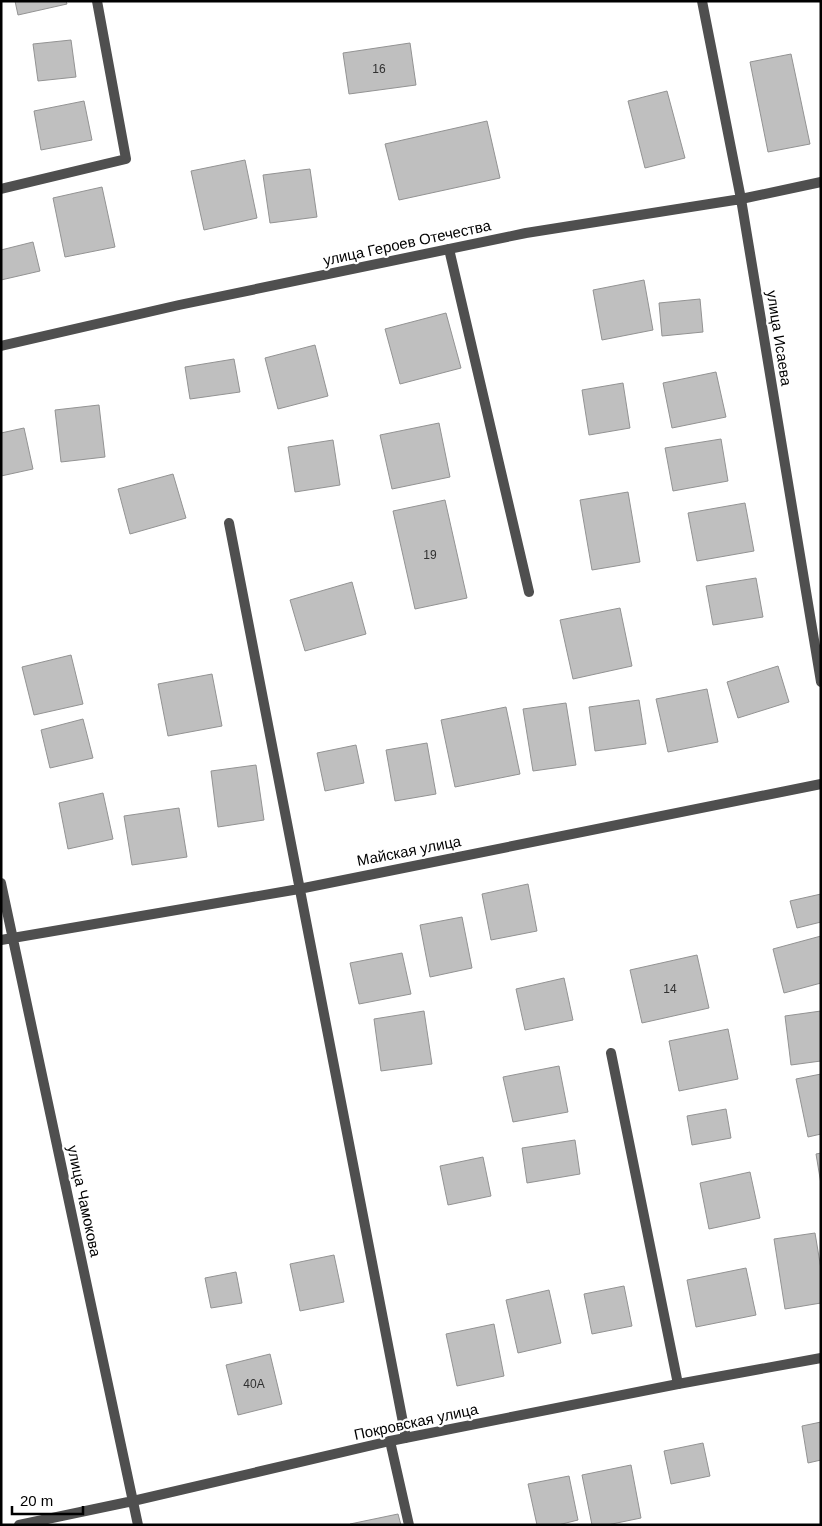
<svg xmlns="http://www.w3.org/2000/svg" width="822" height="1526" font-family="Arial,sans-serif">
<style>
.building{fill:#bfbfbf;stroke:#939393}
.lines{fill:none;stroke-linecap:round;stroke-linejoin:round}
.lane{stroke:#4f4f4f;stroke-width:10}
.street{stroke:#4f4f4f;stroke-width:10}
.labels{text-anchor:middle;stroke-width:4.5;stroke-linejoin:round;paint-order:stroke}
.number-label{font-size:12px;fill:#303030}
.street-label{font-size:15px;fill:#000;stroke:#fff}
</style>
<rect width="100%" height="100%" fill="#fff"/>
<path class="building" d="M 15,1 L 66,1 L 67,4 L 18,15 Z
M 71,40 L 76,77 L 38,81 L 33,44 Z
M 410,43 L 416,85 L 349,94 L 343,53 Z
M 791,54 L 810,144 L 768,152 L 750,62 Z
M 667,91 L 685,158 L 645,168 L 628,101 Z
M 84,101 L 92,140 L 41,150 L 34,111 Z
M 487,121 L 500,178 L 399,200 L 385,144 Z
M 245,160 L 257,218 L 204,230 L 191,171 Z
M 310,169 L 317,217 L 270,223 L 263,175 Z
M 102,187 L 115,247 L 65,257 L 53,198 Z
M 33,242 L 40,271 L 1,280 L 1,250 Z
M 644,280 L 653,330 L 602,340 L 593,290 Z
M 700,299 L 703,332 L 662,336 L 659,303 Z
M 446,313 L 461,368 L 400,384 L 385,329 Z
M 315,345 L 328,396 L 278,409 L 265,358 Z
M 234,359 L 240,392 L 190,399 L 185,367 Z
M 716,372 L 726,417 L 672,428 L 663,383 Z
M 623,383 L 630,428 L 589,435 L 582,390 Z
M 99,405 L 105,457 L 61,462 L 55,410 Z
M 439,423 L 450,477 L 392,489 L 380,435 Z
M 24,428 L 33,469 L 1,476 L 1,433 Z
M 721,439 L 728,481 L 673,491 L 665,448 Z
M 333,440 L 340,485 L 295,492 L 288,447 Z
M 173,474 L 186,518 L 130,534 L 118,489 Z
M 628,492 L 640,562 L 592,570 L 580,500 Z
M 445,500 L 467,598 L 415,609 L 393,511 Z
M 745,503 L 754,551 L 697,561 L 688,513 Z
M 756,578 L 763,617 L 713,625 L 706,586 Z
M 352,582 L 366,634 L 305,651 L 290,600 Z
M 620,608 L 632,666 L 573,679 L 560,620 Z
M 71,655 L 83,704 L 34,715 L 22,667 Z
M 778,666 L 789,702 L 738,718 L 727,682 Z
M 212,674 L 222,726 L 168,736 L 158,684 Z
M 707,689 L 718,742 L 668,752 L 656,699 Z
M 639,700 L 646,744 L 595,751 L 589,707 Z
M 566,703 L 576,765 L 533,771 L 523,709 Z
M 506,707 L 520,774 L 455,787 L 441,720 Z
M 83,719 L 93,758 L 50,768 L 41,730 Z
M 427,743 L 436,794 L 395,801 L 386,750 Z
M 356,745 L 364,783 L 325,791 L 317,753 Z
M 256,765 L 264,820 L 218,827 L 211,771 Z
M 103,793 L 113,839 L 68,849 L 59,803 Z
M 179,808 L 187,857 L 132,865 L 124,816 Z
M 528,884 L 537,931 L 491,940 L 482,894 Z
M 821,894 L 821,922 L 797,928 L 790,901 Z
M 462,917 L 472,968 L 430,977 L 420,925 Z
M 821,936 L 821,983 L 784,993 L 773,949 Z
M 402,953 L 411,994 L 359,1004 L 350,963 Z
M 697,955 L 709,1008 L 642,1023 L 630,970 Z
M 564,978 L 573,1020 L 525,1030 L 516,989 Z
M 424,1011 L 432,1064 L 381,1071 L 374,1019 Z
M 821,1011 L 821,1061 L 791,1065 L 785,1016 Z
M 728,1029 L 738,1079 L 679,1091 L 669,1041 Z
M 559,1066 L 568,1112 L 513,1122 L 503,1077 Z
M 821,1074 L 821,1134 L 808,1137 L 796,1079 Z
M 726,1109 L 731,1138 L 692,1145 L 687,1116 Z
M 575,1140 L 580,1174 L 527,1183 L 522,1148 Z
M 821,1153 L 821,1184 L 816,1154 Z
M 483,1157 L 491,1196 L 448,1205 L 440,1166 Z
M 750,1172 L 760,1218 L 709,1229 L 700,1183 Z
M 815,1233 L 821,1269 L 821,1303 L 785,1309 L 774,1239 Z
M 334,1255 L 344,1302 L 300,1311 L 290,1264 Z
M 746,1268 L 756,1315 L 696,1327 L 687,1280 Z
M 236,1272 L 242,1303 L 211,1308 L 205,1278 Z
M 624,1286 L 632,1326 L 592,1334 L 584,1294 Z
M 549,1290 L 561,1343 L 518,1353 L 506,1300 Z
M 494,1324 L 504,1376 L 457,1386 L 446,1334 Z
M 270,1354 L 282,1404 L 238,1415 L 226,1365 Z
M 821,1422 L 821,1460 L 808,1463 L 802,1426 Z
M 703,1443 L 710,1476 L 671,1484 L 664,1451 Z
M 631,1465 L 641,1518 L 607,1525 L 592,1525 L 582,1475 Z
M 569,1476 L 578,1520 L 558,1525 L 537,1525 L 528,1484 Z
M 398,1514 L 401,1525 L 350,1525 L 350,1524 Z"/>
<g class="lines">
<path class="lane" d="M 1,189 L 126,159 L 97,1
M 449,249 L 529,592
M 611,1053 L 678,1384
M 390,1441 L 409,1525"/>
<path class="street" d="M 702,1 L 741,199 L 821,682
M 1,346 L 179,305 L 526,233 L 741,199 L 821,182
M 229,523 L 406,1438
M 1,883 L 138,1525
M 1,940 L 299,889 L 821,784
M 19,1525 L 133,1501 L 390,1441 L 678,1384 L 821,1358"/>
</g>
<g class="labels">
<g class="number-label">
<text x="379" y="73">16</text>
<text x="430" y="559">19</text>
<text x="670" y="993">14</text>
<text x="254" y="1388">40А</text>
</g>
<g class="street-label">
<text transform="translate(407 243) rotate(-12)" y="5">улица Героев Отечества</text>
<text transform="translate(779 338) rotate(81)" y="5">улица Исаева</text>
<text transform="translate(409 851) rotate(-11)" y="5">Майская улица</text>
<text transform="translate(84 1201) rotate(78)" y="5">улица Чамокова</text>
<text transform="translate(416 1422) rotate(-12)" y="5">Покровская улица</text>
</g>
</g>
<rect width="822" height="1526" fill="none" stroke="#000000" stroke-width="5"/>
<path d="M12 1506v8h71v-8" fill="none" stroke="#000000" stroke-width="2.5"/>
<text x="20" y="1506" font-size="15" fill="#000000" stroke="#ffffff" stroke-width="4" paint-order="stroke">20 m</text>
</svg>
